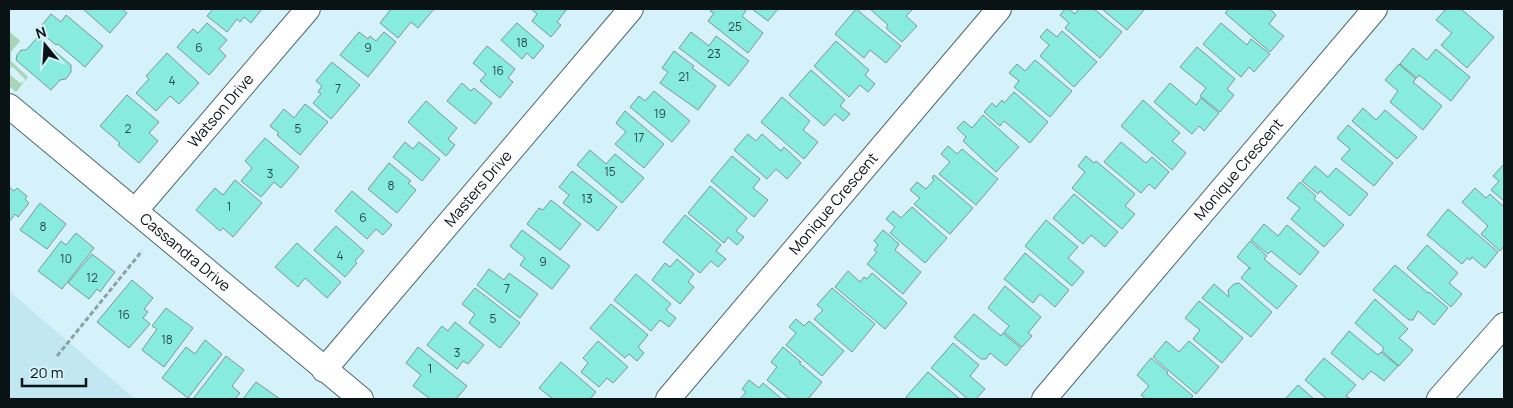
<svg xmlns="http://www.w3.org/2000/svg" width="1513" height="408" font-family="Manrope,sans-serif">
<style>
.built{fill:#c1e7f2}
.green{fill:#a8d5b4}
.building{fill:#87ecdf;stroke:#7b9793}
.lines{fill:none;stroke-linecap:round;stroke-linejoin:round}
.minor-casing{stroke:#4e676e;stroke-width:26}
.path{stroke:#8ba1a7;stroke-width:3;stroke-dasharray:5 2.5;stroke-linecap:butt}
.minor{stroke:#fff;stroke-width:24}
.labels{text-anchor:middle;stroke-width:4;stroke-linejoin:round;paint-order:stroke}
.number-label{font-size:12px;fill:#284948}
.street-label{font-size:15px;fill:#091315;stroke:#d5f1fa}
</style>
<rect width="100%" height="100%" fill="#d5f1fa"/>
<path class="built" d="M 9,291 L 135,399 L 9,399 Z"/>
<path class="green" d="M 9,31 L 20,41 L 11,52 L 11,61 L 28,77 L 16,92 L 9,86 L 9,74 L 20,83 L 24,82 L 25,79 L 13,67 L 9,68 Z"/>
<path class="building" d="M 83,9 L 122,9 L 127,13 L 110,33 Z
M 213,9 L 262,9 L 251,23 L 244,17 L 240,22 L 237,19 L 227,32 L 207,16 Z
M 391,9 L 434,9 L 418,28 L 411,22 L 398,38 L 380,23 Z
M 531,9 L 565,9 L 566,10 L 557,22 L 561,25 L 551,37 L 532,21 L 537,14 Z
M 712,9 L 744,9 L 746,11 L 742,16 L 763,33 L 748,53 L 708,21 L 714,13 L 710,11 Z
M 752,9 L 778,9 L 768,21 Z
M 856,9 L 901,46 L 886,63 L 870,50 L 864,58 L 835,34 Z
M 870,9 L 913,9 L 906,16 L 917,26 L 902,42 L 886,28 L 888,25 Z
M 1065,9 L 1069,9 L 1075,14 L 1079,9 L 1094,9 L 1122,32 L 1100,58 L 1065,28 L 1069,23 L 1060,15 Z
M 1102,9 L 1145,9 L 1127,30 Z
M 1229,9 L 1270,9 L 1276,15 L 1269,24 L 1284,36 L 1270,52 L 1225,13 Z
M 1446,9 L 1461,9 L 1494,37 L 1467,68 L 1441,45 L 1452,33 L 1436,20 Z
M 51,14 L 61,22 L 66,15 L 103,46 L 85,67 L 58,44 L 56,45 L 38,30 Z
M 207,23 L 227,40 L 219,49 L 226,56 L 209,75 L 177,47 L 193,29 L 198,33 Z
M 517,23 L 544,46 L 533,59 L 527,53 L 522,59 L 501,40 Z
M 1221,23 L 1247,45 L 1251,39 L 1270,54 L 1254,72 L 1249,67 L 1241,77 L 1203,44 Z
M 1047,29 L 1057,37 L 1062,31 L 1097,62 L 1074,87 L 1040,56 L 1049,45 L 1040,37 Z
M 359,32 L 368,39 L 370,36 L 376,41 L 384,32 L 396,42 L 368,77 L 340,55 Z
M 691,32 L 709,46 L 716,36 L 749,61 L 729,86 L 679,48 Z
M 38,37 L 71,65 L 71,72 L 66,79 L 60,80 L 51,90 L 16,60 L 17,55 L 21,50 L 26,50 Z
M 836,41 L 869,70 L 865,75 L 875,84 L 868,92 L 860,85 L 849,97 L 814,66 Z
M 487,46 L 515,69 L 508,78 L 513,82 L 500,98 L 480,81 L 486,74 L 473,63 Z
M 1197,47 L 1235,79 L 1227,89 L 1234,95 L 1220,112 L 1200,96 L 1206,88 L 1180,67 Z
M 1413,48 L 1427,60 L 1436,49 L 1470,77 L 1451,101 L 1419,75 L 1417,78 L 1400,64 Z
M 674,51 L 694,66 L 692,68 L 716,86 L 698,110 L 660,83 L 668,72 L 662,68 Z
M 167,53 L 199,83 L 179,104 L 170,96 L 156,111 L 136,93 L 149,79 L 146,76 Z
M 1035,60 L 1072,91 L 1050,117 L 1014,87 L 1019,81 L 1009,73 L 1017,64 L 1025,71 Z
M 332,62 L 360,85 L 331,119 L 313,103 L 321,94 L 318,92 L 322,86 L 316,81 Z
M 1399,64 L 1416,79 L 1413,82 L 1442,106 L 1423,130 L 1390,102 L 1398,91 L 1385,80 Z
M 811,70 L 845,100 L 840,106 L 850,114 L 843,121 L 835,114 L 824,126 L 789,95 Z
M 462,83 L 471,91 L 474,88 L 492,103 L 475,124 L 447,101 Z
M 1170,83 L 1196,105 L 1201,98 L 1219,113 L 1204,131 L 1199,126 L 1192,134 L 1154,102 Z
M 654,91 L 690,121 L 672,142 L 630,107 L 639,96 L 645,101 Z
M 1014,92 L 1048,122 L 1030,143 L 1004,121 L 1000,126 L 984,112 L 992,103 L 996,107 L 1002,100 L 1004,103 Z
M 127,95 L 159,122 L 149,133 L 158,141 L 139,163 L 118,145 L 120,143 L 100,126 Z
M 782,97 L 810,121 L 803,130 L 818,142 L 804,159 L 761,122 Z
M 1143,100 L 1180,133 L 1172,141 L 1186,153 L 1172,170 L 1121,126 Z
M 426,101 L 457,128 L 448,139 L 455,145 L 446,156 L 408,122 Z
M 305,104 L 328,122 L 300,155 L 277,135 L 279,133 L 270,126 L 284,109 L 294,118 Z
M 1363,108 L 1376,120 L 1385,110 L 1417,137 L 1397,159 L 1352,121 Z
M 625,111 L 664,144 L 644,168 L 615,144 L 626,132 L 616,123 Z
M 983,115 L 1019,147 L 996,172 L 963,141 L 966,137 L 957,128 L 964,121 L 972,128 Z
M 1348,125 L 1393,163 L 1374,186 L 1341,159 L 1350,149 L 1337,138 Z
M 748,134 L 756,141 L 762,134 L 781,151 L 784,147 L 801,163 L 787,179 L 776,169 L 767,179 L 734,150 Z
M 265,138 L 299,167 L 281,188 L 274,182 L 261,197 L 241,181 L 252,168 L 245,161 Z
M 405,142 L 413,149 L 419,142 L 440,159 L 422,181 L 393,157 Z
M 1121,142 L 1146,163 L 1152,157 L 1169,172 L 1155,189 L 1149,184 L 1141,193 L 1104,162 Z
M 948,146 L 957,154 L 962,149 L 998,179 L 976,205 L 939,174 L 950,162 L 941,154 Z
M 590,150 L 606,164 L 615,154 L 644,178 L 622,203 L 577,165 Z
M 732,156 L 760,179 L 753,188 L 768,200 L 754,217 L 711,181 Z
M 1086,156 L 1094,163 L 1096,161 L 1135,194 L 1125,206 L 1135,214 L 1122,229 L 1072,188 L 1085,172 L 1078,166 Z
M 389,163 L 411,181 L 408,183 L 416,190 L 397,213 L 368,189 Z
M 1504,164 L 1504,201 L 1491,190 L 1499,181 L 1493,176 Z
M 1315,166 L 1328,177 L 1336,168 L 1368,194 L 1350,216 L 1320,191 L 1318,194 L 1302,181 Z
M 572,171 L 617,207 L 598,231 L 563,203 L 569,195 L 559,187 Z
M 934,175 L 973,208 L 950,234 L 914,204 L 920,198 L 910,190 L 917,182 L 926,189 L 934,180 L 932,178 Z
M 235,180 L 262,203 L 233,237 L 223,228 L 220,231 L 196,210 L 215,188 L 223,195 Z
M 1300,182 L 1316,196 L 1314,199 L 1344,225 L 1324,247 L 1291,219 L 1300,208 L 1287,198 Z
M 710,186 L 747,218 L 736,231 L 744,237 L 737,245 L 728,237 L 724,243 L 688,213 Z
M 9,187 L 14,191 L 17,188 L 27,196 L 25,199 L 29,203 L 18,217 L 15,214 L 9,222 Z
M 1475,188 L 1486,198 L 1490,194 L 1504,207 L 1504,246 L 1500,251 L 1481,234 L 1488,226 L 1462,202 Z
M 352,191 L 392,225 L 383,235 L 376,229 L 367,239 L 335,211 Z
M 1074,194 L 1118,232 L 1105,247 L 1091,235 L 1083,244 L 1053,218 Z
M 551,200 L 581,224 L 560,250 L 527,224 L 539,208 L 543,210 Z
M 40,203 L 66,224 L 47,249 L 20,230 Z
M 912,207 L 947,238 L 925,263 L 890,233 L 895,227 L 886,219 L 893,211 L 901,218 Z
M 1448,209 L 1498,252 L 1485,268 L 1472,257 L 1470,260 L 1467,258 L 1462,264 L 1427,235 Z
M 685,215 L 721,245 L 716,251 L 726,259 L 718,267 L 711,261 L 700,273 L 663,242 Z
M 1046,220 L 1078,247 L 1068,258 L 1084,272 L 1072,286 L 1025,246 Z
M 1264,224 L 1278,236 L 1287,225 L 1319,252 L 1300,275 L 1271,251 L 1268,254 L 1251,240 Z
M 336,226 L 364,251 L 355,261 L 357,263 L 345,277 L 314,250 Z
M 522,230 L 570,266 L 552,289 L 520,265 L 525,258 L 510,246 Z
M 883,230 L 899,244 L 895,250 L 921,272 L 903,294 L 867,264 L 877,252 L 874,250 L 878,245 L 874,241 Z
M 76,233 L 94,248 L 62,289 L 38,271 L 61,241 L 66,245 Z
M 1250,241 L 1267,256 L 1264,259 L 1297,286 L 1277,309 L 1241,278 L 1249,268 L 1251,269 L 1237,257 Z
M 297,243 L 341,282 L 327,298 L 305,278 L 298,287 L 275,267 Z
M 1427,245 L 1458,273 L 1449,283 L 1462,294 L 1451,307 L 1407,268 Z
M 1025,253 L 1069,290 L 1055,307 L 1040,294 L 1033,303 L 1004,279 Z
M 92,254 L 115,272 L 100,292 L 97,289 L 89,299 L 68,283 Z
M 677,259 L 694,274 L 688,282 L 694,287 L 680,304 L 652,280 L 665,263 L 670,267 Z
M 1395,265 L 1428,293 L 1429,292 L 1448,308 L 1434,325 L 1418,311 L 1413,320 L 1409,320 L 1373,290 Z
M 489,269 L 504,280 L 509,273 L 538,294 L 520,318 L 477,285 Z
M 848,271 L 860,282 L 864,277 L 867,279 L 872,273 L 907,303 L 885,329 L 835,287 Z
M 636,274 L 671,304 L 666,310 L 676,318 L 669,327 L 660,320 L 651,331 L 614,300 Z
M 132,280 L 153,298 L 144,309 L 148,312 L 143,318 L 150,324 L 129,348 L 97,322 Z
M 1239,283 L 1272,312 L 1251,337 L 1202,298 L 1214,284 L 1229,297 L 1228,290 L 1234,284 Z
M 1005,286 L 1041,317 L 1028,333 L 1032,336 L 1022,347 L 1004,332 L 1009,326 L 988,308 Z
M 475,288 L 520,323 L 500,348 L 469,323 L 475,314 L 462,304 Z
M 832,288 L 875,324 L 852,352 L 814,319 L 823,310 L 817,305 Z
M 1375,299 L 1408,329 L 1399,338 L 1413,350 L 1399,366 L 1382,351 L 1384,348 L 1355,323 Z
M 1199,301 L 1243,338 L 1222,363 L 1193,339 L 1200,330 L 1185,318 Z
M 611,304 L 648,335 L 638,347 L 644,353 L 637,361 L 629,354 L 625,358 L 590,328 Z
M 166,308 L 193,328 L 164,367 L 142,350 L 157,329 L 152,326 Z
M 974,314 L 1001,336 L 1003,333 L 1021,348 L 1006,366 L 990,353 L 986,359 L 981,359 L 954,337 Z
M 796,319 L 804,326 L 809,321 L 844,351 L 822,376 L 786,345 L 796,333 L 789,327 Z
M 455,322 L 484,345 L 468,364 L 463,361 L 457,369 L 427,345 L 442,326 L 448,331 Z
M 1349,331 L 1378,355 L 1381,352 L 1398,366 L 1384,381 L 1371,371 L 1363,380 L 1331,353 Z
M 205,340 L 222,354 L 188,398 L 162,378 L 186,347 L 195,354 Z
M 598,341 L 628,367 L 613,383 L 607,378 L 599,387 L 581,372 L 588,363 L 583,358 Z
M 1166,341 L 1179,352 L 1189,341 L 1219,367 L 1196,394 L 1153,357 Z
M 953,343 L 979,365 L 970,376 L 985,389 L 976,399 L 968,399 L 931,368 Z
M 418,347 L 467,386 L 456,399 L 430,399 L 413,386 L 421,375 L 406,363 Z
M 783,347 L 801,362 L 799,363 L 822,382 L 808,399 L 790,399 L 767,380 L 777,367 L 771,362 Z
M 226,356 L 244,370 L 232,386 L 240,393 L 235,399 L 193,399 Z
M 1151,358 L 1168,372 L 1167,374 L 1193,396 L 1190,399 L 1146,399 L 1141,395 L 1149,386 L 1137,375 Z
M 1324,358 L 1356,385 L 1346,396 L 1351,399 L 1327,399 L 1305,380 Z
M 561,362 L 596,392 L 591,398 L 593,399 L 553,399 L 539,388 Z
M 928,372 L 960,399 L 909,399 L 906,397 Z
M 749,380 L 759,388 L 763,383 L 782,399 L 740,399 L 746,392 L 742,389 Z
M 256,382 L 280,399 L 243,399 Z
M 1298,385 L 1314,399 L 1285,399 Z"/>
<g class="lines">
<g class="minor-casing">
<g id="minor">
<path id="s1" d="M 9,106 L 361,399"/>
<path id="s2" d="M 135,211 L 308,9"/>
<path id="s3" d="M 324,370 L 631,9"/>
<path id="s4" d="M 668,399 L 999,9"/>
<path id="s5" d="M 1044,399 L 1375,9"/>
<path d="M 1439,399 L 1504,325"/>
</g>
</g>
<path class="path" d="M 57,356 L 142,251"/>
<use href="#minor" class="minor"/>
</g>
<g class="labels">
<g class="number-label">
<text x="735" y="31">25</text>
<text x="522" y="47">18</text>
<text x="199" y="52">6</text>
<text x="368" y="52">9</text>
<text x="714" y="58">23</text>
<text x="498" y="75">16</text>
<text x="684" y="81">21</text>
<text x="172" y="85">4</text>
<text x="338" y="93">7</text>
<text x="660" y="118">19</text>
<text x="128" y="133">2</text>
<text x="298" y="133">5</text>
<text x="639" y="142">17</text>
<text x="610" y="176">15</text>
<text x="270" y="178">3</text>
<text x="391" y="190">8</text>
<text x="587" y="203">13</text>
<text x="229" y="211">1</text>
<text x="363" y="222">6</text>
<text x="43" y="231">8</text>
<text x="340" y="260">4</text>
<text x="66" y="263">10</text>
<text x="543" y="266">9</text>
<text x="92" y="282">12</text>
<text x="507" y="293">7</text>
<text x="124" y="319">16</text>
<text x="493" y="323">5</text>
<text x="167" y="344">18</text>
<text x="457" y="357">3</text>
<text x="430" y="373">1</text>
</g>
<g class="street-label">
<text dy="5" stroke="none"><textPath href="#s2" startOffset="132">Watson Drive</textPath></text>
<text dy="5" stroke="none"><textPath href="#s5" startOffset="301">Monique Crescent</textPath></text>
<text dy="5" stroke="none"><textPath href="#s3" startOffset="238">Masters Drive</textPath></text>
<text dy="5" stroke="none"><textPath href="#s4" startOffset="256">Monique Crescent</textPath></text>
<text dy="5" stroke="none"><textPath href="#s1" startOffset="229">Cassandra Drive</textPath></text>
</g>
</g>
<rect width="1513" height="408" fill="none" stroke="#091315" stroke-width="20"/>
<g transform="translate(45 45) rotate(342)" stroke="#d5f1fa" stroke-width="4" paint-order="stroke">
<path d="M0-4L9 19L0 12L-9 19Z" fill="#091315"/>
<text y="-8" font-size="14" font-weight="bold" text-anchor="middle" fill="#091315">N</text>
</g>
<path d="M22 378v8h64v-8" fill="none" stroke="#091315" stroke-width="2.5"/>
<text x="30" y="378" font-size="15" fill="#091315" stroke="#d5f1fa" stroke-width="4" paint-order="stroke">20 m</text>
</svg>
